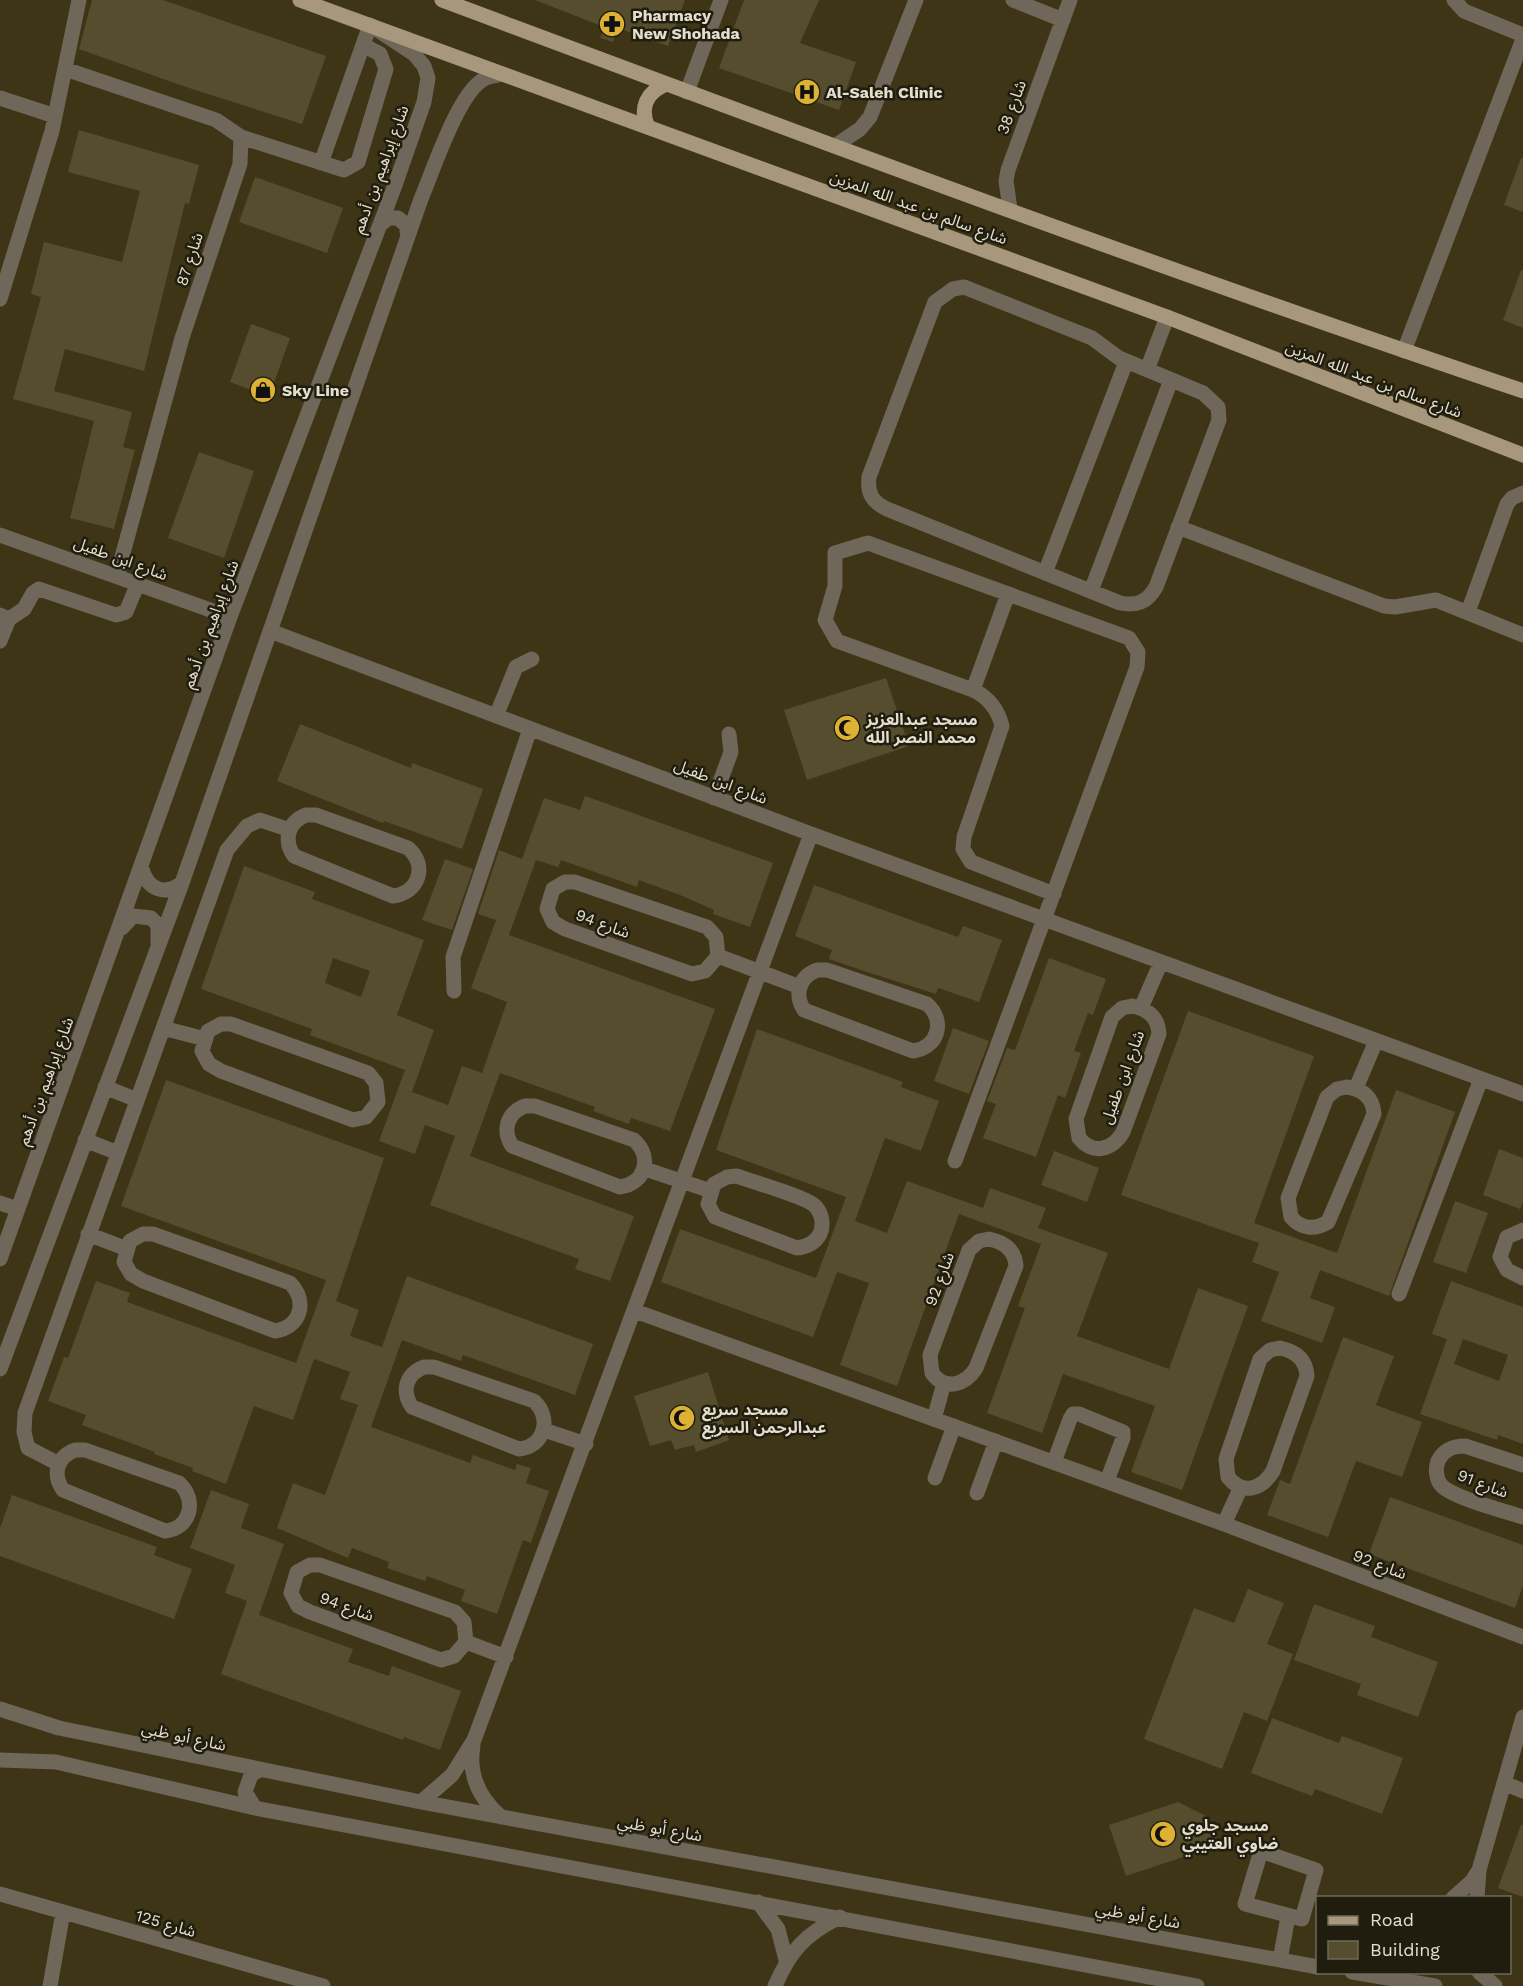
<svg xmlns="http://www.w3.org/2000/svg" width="1523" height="1986" font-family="'Work Sans','Noto Sans Arabic',sans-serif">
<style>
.building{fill:#554d2e;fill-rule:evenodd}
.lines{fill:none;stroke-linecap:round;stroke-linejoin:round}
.minor{stroke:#6e675a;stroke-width:15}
.major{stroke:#a7987d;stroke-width:15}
.labels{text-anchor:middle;stroke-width:5;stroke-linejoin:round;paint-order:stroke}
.poi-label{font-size:16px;font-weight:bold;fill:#e3decd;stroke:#201d0f;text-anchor:start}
.street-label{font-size:16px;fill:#e3decd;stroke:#201d0f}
</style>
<rect width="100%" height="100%" fill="#3d3516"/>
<path class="building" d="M 92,0 L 163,0 L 326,56 L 302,124 L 183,86 L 79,49 Z
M 535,0 L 685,0 L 668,46 L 618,28 L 613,42 L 600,38 L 604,27 Z
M 744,0 L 819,0 L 800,43 L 856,62 L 839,110 L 719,68 Z
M 79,130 L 199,165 L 189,204 L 185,203 L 144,371 L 65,349 L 54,391 L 132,412 L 123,447 L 135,450 L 114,529 L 70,518 L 94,421 L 13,399 L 41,297 L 31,294 L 44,242 L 122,262 L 140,191 L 68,172 Z
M 1521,158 L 1523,158 L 1523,212 L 1504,205 Z
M 255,177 L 343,208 L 327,253 L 239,222 Z
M 1521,270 L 1523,270 L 1523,328 L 1503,320 Z
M 251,324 L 290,338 L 269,397 L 230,382 Z
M 199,452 L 254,471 L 224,558 L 168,538 Z
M 886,678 L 909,746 L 807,780 L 784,710 Z
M 300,724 L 411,768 L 412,763 L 483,789 L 462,849 L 384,821 L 383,823 L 277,781 Z
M 585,796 L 773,863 L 750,927 L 713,914 L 714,910 L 680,895 L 639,880 L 637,887 L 561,860 L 558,867 L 536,860 L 509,935 L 715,1009 L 670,1131 L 631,1118 L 629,1124 L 593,1111 L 595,1107 L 500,1073 L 470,1156 L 634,1216 L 610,1281 L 575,1269 L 579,1259 L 430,1205 L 455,1136 L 425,1125 L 415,1154 L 379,1141 L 405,1070 L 310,1035 L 312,1029 L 201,989 L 244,866 L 315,892 L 312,899 L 424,940 L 397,1015 L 434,1030 L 412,1092 L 448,1105 L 462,1066 L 482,1073 L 507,1002 L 471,988 L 496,920 L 478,914 L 499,850 L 522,859 L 544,798 L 580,810 ZM 333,958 L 370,971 L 361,997 L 325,983 Z
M 445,859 L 473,869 L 452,930 L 422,920 Z
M 814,885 L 958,937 L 963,926 L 1002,940 L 979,1002 L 938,988 L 936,994 L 870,973 L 829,959 L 832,950 L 795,936 Z
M 1049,958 L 1106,979 L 1093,1015 L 1088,1013 L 1074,1051 L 1081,1053 L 1065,1098 L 1058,1095 L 1036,1157 L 983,1138 L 996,1104 L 987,1101 L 1007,1048 L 1015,1050 Z
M 1188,1011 L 1314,1056 L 1254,1223 L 1337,1253 L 1396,1090 L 1455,1112 L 1389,1296 L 1320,1270 L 1310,1298 L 1335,1307 L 1322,1343 L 1261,1321 L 1279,1272 L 1252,1262 L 1259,1243 L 1121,1195 Z
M 953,1028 L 989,1041 L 969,1094 L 934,1081 Z
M 757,1029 L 903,1082 L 901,1087 L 939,1101 L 921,1151 L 885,1138 L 855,1221 L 887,1233 L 907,1181 L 983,1208 L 990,1188 L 1046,1208 L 1038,1228 L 1108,1253 L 1077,1336 L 1169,1369 L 1198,1288 L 1248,1306 L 1182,1490 L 1131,1472 L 1155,1406 L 1063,1374 L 1042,1433 L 987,1413 L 1025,1308 L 1018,1306 L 1041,1244 L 959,1214 L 897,1386 L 840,1365 L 869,1283 L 837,1272 L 813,1337 L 661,1282 L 680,1229 L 816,1278 L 846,1197 L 716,1150 Z
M 166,1080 L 384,1158 L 336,1301 L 359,1310 L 350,1336 L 382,1347 L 407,1276 L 593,1344 L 575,1395 L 463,1355 L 461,1361 L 402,1340 L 371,1427 L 470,1463 L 473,1455 L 515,1470 L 517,1464 L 531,1468 L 526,1483 L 549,1491 L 531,1543 L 523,1540 L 497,1614 L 461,1601 L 465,1590 L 427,1576 L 425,1581 L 387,1568 L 389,1562 L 352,1548 L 348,1558 L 277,1528 L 293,1483 L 325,1495 L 358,1405 L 340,1399 L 350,1372 L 314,1359 L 293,1420 L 254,1406 L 226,1484 L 192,1471 L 193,1468 L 154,1454 L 155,1452 L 82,1425 L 86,1415 L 48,1401 L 64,1357 L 68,1358 L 96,1281 L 130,1293 L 127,1302 L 296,1363 L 326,1280 L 121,1206 Z
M 1499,1149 L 1523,1158 L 1523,1201 L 1520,1209 L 1483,1195 Z
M 1054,1151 L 1099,1168 L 1087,1202 L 1041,1185 Z
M 1455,1201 L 1488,1213 L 1466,1273 L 1433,1262 Z
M 1451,1281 L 1523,1307 L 1523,1444 L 1498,1435 L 1497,1440 L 1420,1414 L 1447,1339 L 1432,1334 ZM 1463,1339 L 1508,1355 L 1499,1381 L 1454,1364 Z
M 1343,1337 L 1394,1356 L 1376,1405 L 1422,1422 L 1402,1477 L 1356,1461 L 1328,1537 L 1267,1515 L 1280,1480 L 1290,1484 Z
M 708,1372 L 729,1440 L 696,1452 L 694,1445 L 675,1450 L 671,1440 L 650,1446 L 634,1396 Z
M 211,1490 L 249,1504 L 241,1528 L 284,1544 L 259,1615 L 353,1649 L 348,1662 L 389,1676 L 392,1666 L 461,1691 L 440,1750 L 404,1737 L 403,1740 L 221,1674 L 247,1601 L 225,1593 L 235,1565 L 190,1548 Z
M 12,1495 L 157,1547 L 154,1555 L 192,1569 L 174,1619 L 0,1556 L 0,1528 Z
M 1390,1497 L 1523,1545 L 1523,1585 L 1515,1608 L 1369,1554 Z
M 1248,1589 L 1284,1603 L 1267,1644 L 1293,1654 L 1267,1721 L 1244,1712 L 1222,1769 L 1144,1739 L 1194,1608 L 1234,1623 Z
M 1314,1604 L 1375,1626 L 1371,1637 L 1438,1662 L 1418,1717 L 1357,1695 L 1361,1684 L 1294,1660 Z
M 1272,1718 L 1339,1743 L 1342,1736 L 1403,1758 L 1382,1814 L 1315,1789 L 1312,1796 L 1251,1773 Z
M 1178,1802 L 1208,1817 L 1217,1842 L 1208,1845 L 1210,1848 L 1126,1876 L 1109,1825 Z
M 1521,1825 L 1523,1825 L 1523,1897 L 1498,1888 Z"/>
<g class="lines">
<path class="minor" d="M 1013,0 L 1063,20
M 1454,0 L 1464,11 L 1523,35
M 65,69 L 216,120 L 241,137 L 344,170 L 358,162 L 386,69 L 380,54 L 363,45
M 687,92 L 721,0
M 0,98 L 55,116
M 835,146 L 860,129 L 870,117 L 916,0
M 1010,209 L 1006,181 L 1008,170 L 1070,0
M 380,225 L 388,218 L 398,218 L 406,225 L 408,236
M 964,287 L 1092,338 L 1119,358 L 1203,393 L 1218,407 L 1219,420 L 1156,587 C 1147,603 1136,606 1120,603 L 887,509 C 872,502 867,493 869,477 L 935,302 L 953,289 Z
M 0,299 L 52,131 L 79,0
M 1404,351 L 1523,39
M 1147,370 L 1167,317
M 1178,527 L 1384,606 L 1395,607 L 1436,600 L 1523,635
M 0,535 L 230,617
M 1045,573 L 1126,362
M 117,575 L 182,338 L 240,164 L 241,137
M 1091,591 L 1171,380
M 1468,612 L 1507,504 L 1512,498 L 1523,493
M 0,615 L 9,619 L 24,609 L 33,593 L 39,589 L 116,615 L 126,612 L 138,583
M 270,631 L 811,834 L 1523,1094
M 0,641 L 9,619
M 973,690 L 1008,594
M 496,716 L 516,667 L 532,659
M 714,798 L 731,752 L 729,734
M 306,815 L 316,815 L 408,848 C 428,865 419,893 393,896 L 294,856 C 283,840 288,822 306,815 Z
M 142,869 C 148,890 165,896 182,883
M 565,882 L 575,882 L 707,927 L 716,937 L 718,956 L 705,971 L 692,974 L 565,929 L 553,922 L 547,909 L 553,889 Z
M 122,928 L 133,916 L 151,918 L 158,925 L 158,943
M 718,956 L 800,987
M 817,970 L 827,970 L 927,1004 C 946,1021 938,1048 913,1051 L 804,1010 C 794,995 799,977 817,970 Z
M 454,991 L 453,957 L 530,729
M 1132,1006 C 1148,1009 1158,1017 1159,1034 L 1123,1132 C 1113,1149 1094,1156 1079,1138 L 1076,1119 L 1112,1017 L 1122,1008 Z
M 1141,1008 L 1161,962
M 221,1024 L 231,1024 L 368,1073 L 376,1083 L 378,1102 L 366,1117 L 353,1120 L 221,1071 L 209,1064 L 202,1051 L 208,1031 Z
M 163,1028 L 205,1039
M 105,1087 L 137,1100
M 1347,1087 C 1362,1089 1373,1097 1374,1114 L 1328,1222 C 1315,1230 1301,1229 1291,1217 L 1288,1198 L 1327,1097 L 1337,1089 Z
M 1356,1088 L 1376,1041
M 525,1106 L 535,1106 L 634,1140 C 653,1157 645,1184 620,1187 L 512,1146 C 502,1130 507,1113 525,1106 Z
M 85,1140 L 118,1153
M 955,1161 L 1137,667 L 1138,652 L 1129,638 L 868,543 L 835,553 L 835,586 L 825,620 L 837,641 L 973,690 C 988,697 998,710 1002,726 L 964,837 L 963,849 L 971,862 L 1054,894
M 645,1169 L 711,1191
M 737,1176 C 752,1182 808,1197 816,1207 C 822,1214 824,1225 820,1234 C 815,1243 806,1247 797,1248 L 715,1217 L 708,1204 L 714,1184 L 727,1177 Z
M 0,1203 L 18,1209
M 1523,1230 L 1507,1237 L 1500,1257 L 1507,1270 L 1523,1278
M 88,1234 L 127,1249
M 143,1234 L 153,1234 L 290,1283 C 308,1301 301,1327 275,1331 L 143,1281 L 131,1274 L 124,1262 L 130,1241 Z
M 989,1239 C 1004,1242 1015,1250 1016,1266 L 976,1368 C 966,1384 946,1392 932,1373 L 930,1355 L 969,1250 L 979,1241 Z
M 0,1259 L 230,617 L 394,188 L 424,102 L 428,78 L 424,66 L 414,54 L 370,25 L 321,163
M 1399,1294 L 1481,1079
M 635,1311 L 1224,1524 L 1523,1637
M 1280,1348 C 1295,1351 1306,1359 1307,1376 L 1273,1471 C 1262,1489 1243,1496 1228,1477 L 1226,1459 L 1260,1359 L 1270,1350 Z
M 424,1367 L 434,1367 L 534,1401 C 552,1418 545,1446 519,1449 L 412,1407 C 401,1391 406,1374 424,1367 Z
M 0,1369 L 182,883 L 421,199 C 433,171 458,93 484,79 C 489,76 496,76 502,74
M 934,1419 L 944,1383
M 544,1430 L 586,1444
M 75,1450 L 85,1450 L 179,1483 C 198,1500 190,1529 165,1531 L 63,1490 C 52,1474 57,1457 75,1450 Z
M 1054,1462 L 1070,1419 L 1073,1414 L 1079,1414 L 1123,1432 L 1123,1438 L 1107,1481
M 59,1464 L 28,1448 L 24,1432 L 25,1413 L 227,850 L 247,826 L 260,820 L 290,830
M 1523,1465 L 1465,1446 C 1453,1446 1444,1449 1438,1461 C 1435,1469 1436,1481 1443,1487 C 1457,1499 1504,1511 1523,1517
M 935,1478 L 954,1426
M 977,1493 L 996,1441
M 1224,1524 L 1241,1487
M 310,1565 L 320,1565 L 455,1612 L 464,1622 L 466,1642 L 454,1656 L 441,1660 L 310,1612 L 298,1606 L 291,1593 L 297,1572 Z
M 466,1642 L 506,1657
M 0,1709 L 59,1728 L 421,1802 L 1318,1967
M 473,1746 C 468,1775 479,1798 501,1817
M 0,1760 L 56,1762 L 255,1808 L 1197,1986
M 1504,1783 L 1523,1791
M 421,1802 L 452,1775 L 474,1740 L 811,834
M 255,1808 L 245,1792 L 251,1775 L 259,1770
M 1261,1851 L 1316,1870 L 1302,1919 L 1245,1904 Z
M 0,1894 L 323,1986
M 1453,1898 L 1472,1881 L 1479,1870 L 1523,1717
M 1477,1898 L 1479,1870
M 758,1902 L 778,1929 L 786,1960
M 1280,1960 L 1288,1917
M 1352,1972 L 1435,1986
M 1479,1972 L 1495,1986
M 50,1986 L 63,1912
M 775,1986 C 790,1951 805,1934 840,1917"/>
<path class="major" d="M 300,0 L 1167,317 L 1523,455
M 442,0 C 801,134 1160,269 1523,391
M 648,127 C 639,108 647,91 667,84"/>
</g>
<defs>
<g id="pharmacy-disc" transform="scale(1.35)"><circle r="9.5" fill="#ddb133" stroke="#201d0f"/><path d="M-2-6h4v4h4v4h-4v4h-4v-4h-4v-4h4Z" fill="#111"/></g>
<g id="hospital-disc" transform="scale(1.35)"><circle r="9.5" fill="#ddb133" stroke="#201d0f"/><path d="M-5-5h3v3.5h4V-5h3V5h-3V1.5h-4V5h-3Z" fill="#111"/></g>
<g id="shop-disc" transform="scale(1.35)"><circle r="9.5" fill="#ddb133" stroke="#201d0f"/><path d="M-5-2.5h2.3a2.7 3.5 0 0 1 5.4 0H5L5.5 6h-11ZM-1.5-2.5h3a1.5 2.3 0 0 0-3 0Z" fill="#111"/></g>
<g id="mosque-disc" transform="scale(1.35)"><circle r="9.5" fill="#ddb133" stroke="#201d0f"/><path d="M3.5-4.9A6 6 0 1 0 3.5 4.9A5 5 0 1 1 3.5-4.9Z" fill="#111"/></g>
</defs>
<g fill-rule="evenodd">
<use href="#pharmacy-disc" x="612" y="24"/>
<use href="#hospital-disc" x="807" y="92"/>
<use href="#shop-disc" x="263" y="390"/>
<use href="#mosque-disc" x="847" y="728"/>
<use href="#mosque-disc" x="682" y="1418"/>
<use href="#mosque-disc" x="1163" y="1834"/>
</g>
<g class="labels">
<g class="poi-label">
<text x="632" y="21">Pharmacy<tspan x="632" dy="18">New Shohada</tspan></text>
<text x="826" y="98">Al-Saleh Clinic</text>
<text x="282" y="396">Sky Line</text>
<text x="866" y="725">مسجد عبدالعزيز<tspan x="866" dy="18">محمد النصر الله</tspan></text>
<text x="702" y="1415">مسجد سريع<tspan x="702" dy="18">عبدالرحمن السريع</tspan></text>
<text x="1182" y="1831">مسجد جلوي<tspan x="1182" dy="18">ضاوي العتيبي</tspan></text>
</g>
<g class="street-label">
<text transform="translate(1011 107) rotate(-70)" y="6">شارع 38</text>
<text transform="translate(380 169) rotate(-70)" y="6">شارع إبراهيم بن أدهم</text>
<text transform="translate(919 207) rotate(20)" y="6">شارع سالم بن عبد الله المزين</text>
<text transform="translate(189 259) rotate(-72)" y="6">شارع 87</text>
<text transform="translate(1374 379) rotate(21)" y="6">شارع سالم بن عبد الله المزين</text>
<text transform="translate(121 558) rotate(20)" y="6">شارع ابن طفيل</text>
<text transform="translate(210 624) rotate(-70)" y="6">شارع إبراهيم بن أدهم</text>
<text transform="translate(721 781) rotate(21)" y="6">شارع ابن طفيل</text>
<text transform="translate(603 923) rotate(20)" y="6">شارع 94</text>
<text transform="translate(1122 1077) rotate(-70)" y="6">شارع ابن طفيل</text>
<text transform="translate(45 1081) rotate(-70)" y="6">شارع إبراهيم بن أدهم</text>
<text transform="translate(939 1279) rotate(-70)" y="6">شارع 92</text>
<text transform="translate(1483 1483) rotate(21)" y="6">شارع 91</text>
<text transform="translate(1380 1564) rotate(21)" y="6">شارع 92</text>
<text transform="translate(347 1606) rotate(20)" y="6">شارع 94</text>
<text transform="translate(184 1736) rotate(12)" y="6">شارع أبو ظبي</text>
<text transform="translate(660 1828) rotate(10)" y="6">شارع أبو ظبي</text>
<text transform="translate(1138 1915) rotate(10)" y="6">شارع أبو ظبي</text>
<text transform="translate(166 1923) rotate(16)" y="6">شارع 125</text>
</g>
</g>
<rect x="1316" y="1896" width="195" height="78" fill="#201d0f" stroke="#6e6a5b" stroke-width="1.5"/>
<rect x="1328" y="1916" width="30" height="9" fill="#a7987d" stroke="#6e6a5b" stroke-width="1.5"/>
<text x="1370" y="1926" font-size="18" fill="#e3decd">Road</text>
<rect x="1328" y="1941" width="30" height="18" fill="#554d2e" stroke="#6e6a5b" stroke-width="1.5"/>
<text x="1370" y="1956" font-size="18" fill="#e3decd">Building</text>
</svg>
